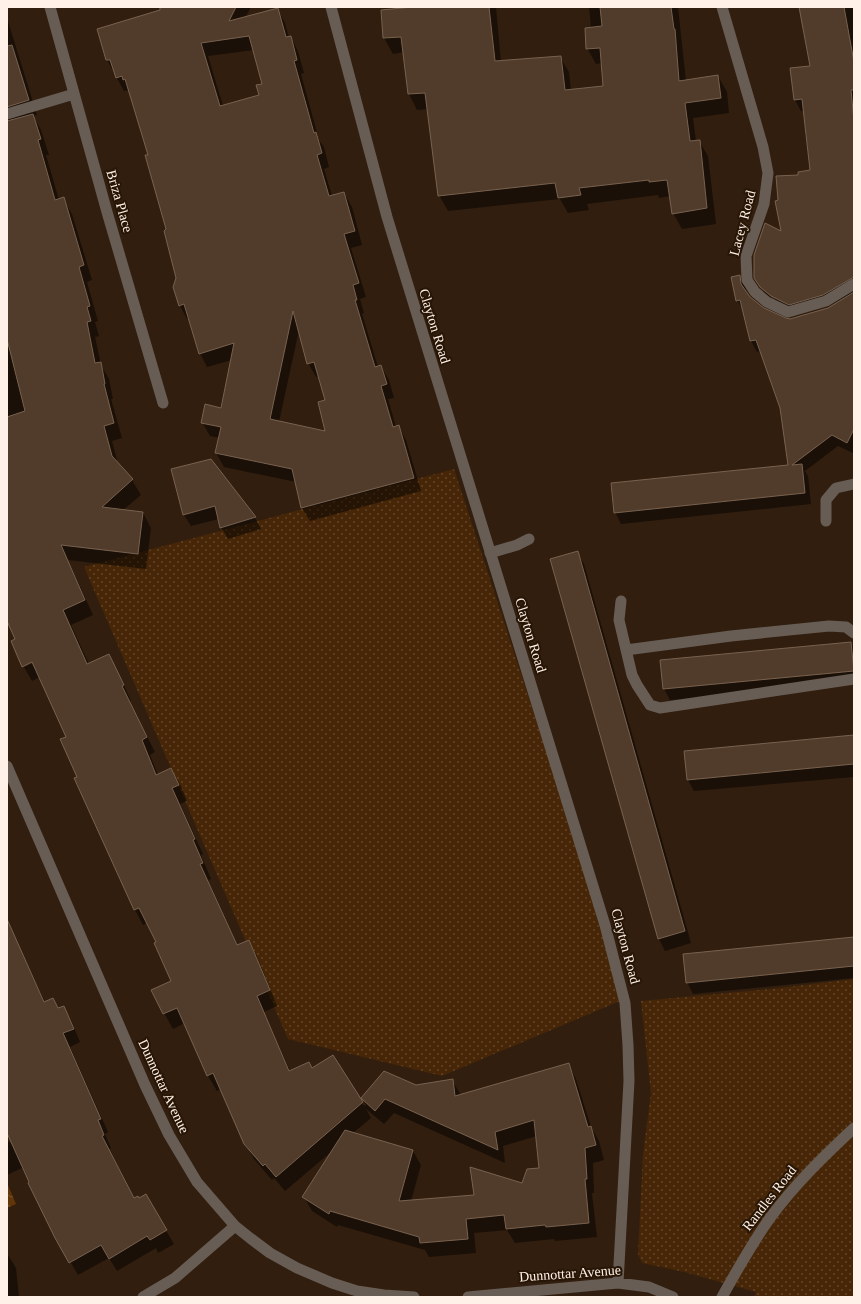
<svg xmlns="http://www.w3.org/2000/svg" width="861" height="1304" font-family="Georgia,serif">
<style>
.grass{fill:url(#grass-dots)}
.water{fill:url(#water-waves)}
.shadow{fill:#0007;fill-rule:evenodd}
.building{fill:#513c2b;stroke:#78614f;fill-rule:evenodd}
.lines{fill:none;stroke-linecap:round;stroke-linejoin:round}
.service{stroke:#675d55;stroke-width:11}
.minor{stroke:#675d55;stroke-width:11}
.tertiary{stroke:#675d55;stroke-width:11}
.labels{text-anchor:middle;stroke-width:4;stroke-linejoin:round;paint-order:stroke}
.street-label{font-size:14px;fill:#fff1e7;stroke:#271505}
</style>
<defs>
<pattern id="grass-dots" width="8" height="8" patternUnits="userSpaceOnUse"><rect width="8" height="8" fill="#462606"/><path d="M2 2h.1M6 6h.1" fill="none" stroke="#62462a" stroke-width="1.8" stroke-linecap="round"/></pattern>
<pattern id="water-waves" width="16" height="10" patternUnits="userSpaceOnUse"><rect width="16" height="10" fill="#623608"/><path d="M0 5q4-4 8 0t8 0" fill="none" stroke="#7a542c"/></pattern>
</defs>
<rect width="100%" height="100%" fill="#311e0e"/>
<path class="grass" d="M 454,469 L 627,998 L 442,1076 L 288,1039 L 84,567 Z
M 854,979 L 854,1297 L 754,1297 L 756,1292 L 684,1272 L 642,1263 L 638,1254 L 643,1154 L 651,1093 L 641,1001 L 770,989 Z"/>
<path class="water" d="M 7,1183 L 16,1204 L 7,1208 Z"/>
<path class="shadow" d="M 161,7 L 251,7 L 245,18 L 278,10 L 285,23 L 289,38 L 291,37 L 298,51 L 304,73 L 301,74 L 319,140 L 324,147 L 329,167 L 324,169 L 332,196 L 344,193 L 352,207 L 362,245 L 351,248 L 366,297 L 360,299 L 364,313 L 362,314 L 378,367 L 381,366 L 389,380 L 394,398 L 388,399 L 396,427 L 399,427 L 406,440 L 421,491 L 310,521 L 302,508 L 296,482 L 224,467 L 216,453 L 220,438 L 210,436 L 202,422 L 221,409 L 232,360 L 207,367 L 200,353 L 189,319 L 187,319 L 180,306 L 177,279 L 167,230 L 149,155 L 130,90 L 124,91 L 107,60 L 98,29 L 161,10 ZM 254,50 L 263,84 L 260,96 L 223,106 L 208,56 ZM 299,330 L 308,363 L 316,377 L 319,376 L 326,401 L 327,432 L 279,422 Z
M 406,7 L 496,7 L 501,62 L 560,57 L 569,72 L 571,90 L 604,87 L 602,63 L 596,64 L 587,48 L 591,28 L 589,7 L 678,7 L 686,81 L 718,76 L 727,92 L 729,113 L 693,118 L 696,141 L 699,141 L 708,156 L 716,224 L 682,229 L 673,213 L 671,196 L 659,198 L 658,195 L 587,204 L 589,210 L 568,213 L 560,199 L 448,211 L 439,195 L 428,109 L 417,110 L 409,94 L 404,52 L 393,54 L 384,38 L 382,11 L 406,9 Z
M 800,7 L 854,7 L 854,452 L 853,453 L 838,446 L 805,471 L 808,476 L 811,504 L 621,524 L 615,512 L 789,466 L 781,408 L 761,351 L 757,352 L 751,341 L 744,311 L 737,300 L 739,276 L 746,287 L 747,293 L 750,298 L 763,309 L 790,320 L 830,308 L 845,299 L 845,297 L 830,305 L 796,315 L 768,298 L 763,290 L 774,300 L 775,298 L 760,286 L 782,233 L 779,200 L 799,176 L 811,171 L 804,110 L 801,111 L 795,100 L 811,67 Z
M 7,18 L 37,115 L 33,116 L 41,130 L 49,155 L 46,155 L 59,200 L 63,199 L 72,214 L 92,280 L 87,282 L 98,321 L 95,322 L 99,336 L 95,337 L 101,365 L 109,379 L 113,399 L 111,399 L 122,438 L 112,441 L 118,464 L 132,480 L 141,495 L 123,510 L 143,513 L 151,528 L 146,569 L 68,560 L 93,615 L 71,625 L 89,664 L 109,655 L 117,670 L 131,701 L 129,702 L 155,752 L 150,755 L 158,775 L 171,769 L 180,784 L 187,801 L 180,804 L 203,854 L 201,855 L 211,879 L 208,880 L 238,946 L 249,941 L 257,956 L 277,1006 L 264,1012 L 290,1071 L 312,1069 L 333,1056 L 364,1106 L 366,1105 L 362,1098 L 416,1086 L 452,1080 L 461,1095 L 568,1064 L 576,1079 L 591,1127 L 599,1141 L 604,1160 L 593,1163 L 594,1193 L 592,1193 L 597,1237 L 555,1241 L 554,1239 L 515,1243 L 507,1230 L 474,1233 L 476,1253 L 429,1257 L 425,1250 L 338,1225 L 337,1227 L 312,1211 L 304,1197 L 331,1152 L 285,1191 L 274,1178 L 272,1180 L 254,1159 L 245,1143 L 221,1089 L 217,1091 L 208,1076 L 185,1023 L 173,1029 L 152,991 L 172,981 L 157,943 L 147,923 L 143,925 L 135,910 L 78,778 L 67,737 L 40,677 L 32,681 L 24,667 L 37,661 L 17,640 L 7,601 ZM 366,1109 L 384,1124 L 394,1113 L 505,1163 L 503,1146 L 537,1136 L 540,1169 L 522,1184 L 475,1196 L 411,1201 L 421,1165 L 413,1151 L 353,1133 L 371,1118 Z
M 210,460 L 255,518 L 261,529 L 228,539 L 221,527 L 219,519 L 191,526 L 184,515 L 172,470 Z
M 577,553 L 584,564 L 691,943 L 665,951 L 659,939 L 551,560 Z
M 851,643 L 854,649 L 854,684 L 670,700 L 664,689 Z
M 854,736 L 854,777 L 694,791 L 688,780 Z
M 7,921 L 45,1002 L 58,1009 L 63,1007 L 71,1020 L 80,1042 L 70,1047 L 108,1132 L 105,1134 L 111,1148 L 109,1149 L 135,1199 L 139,1199 L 145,1195 L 174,1244 L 158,1253 L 156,1248 L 117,1271 L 109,1258 L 78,1275 L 56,1237 L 22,1168 L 7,1175 L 7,1141 L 16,1146 L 7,1122 Z
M 854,938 L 854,978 L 693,994 L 687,982 Z
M 7,1255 L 8,1255 L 16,1268 L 19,1297 L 7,1297 Z"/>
<path class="building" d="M 160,7 L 236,7 L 229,21 L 278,8 L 286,37 L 291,36 L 297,60 L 294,61 L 314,133 L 316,132 L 322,153 L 317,155 L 329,196 L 344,192 L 355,231 L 344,234 L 359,283 L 353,285 L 357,300 L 355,300 L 375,367 L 381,365 L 387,384 L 381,386 L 393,427 L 399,425 L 414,478 L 301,508 L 292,469 L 215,453 L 221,427 L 201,423 L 205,404 L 221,408 L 234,343 L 199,354 L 184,304 L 179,306 L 173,287 L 176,278 L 164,231 L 166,229 L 145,155 L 148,155 L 125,79 L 123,80 L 122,76 L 116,78 L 110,60 L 106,60 L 97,29 L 160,10 ZM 249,36 L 262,84 L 256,85 L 259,95 L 220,106 L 201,43 ZM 293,311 L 307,364 L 314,362 L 325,400 L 318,402 L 325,431 L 270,419 Z
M 413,7 L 489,7 L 495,61 L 561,56 L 565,90 L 603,86 L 600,48 L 586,49 L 585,28 L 602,26 L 600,7 L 671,7 L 674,29 L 675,29 L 679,81 L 718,75 L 721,98 L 685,103 L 690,141 L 700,140 L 707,208 L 672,214 L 667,180 L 649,182 L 649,180 L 579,188 L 581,195 L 558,198 L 555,183 L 438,196 L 425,93 L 408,94 L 401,37 L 383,38 L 381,10 Z
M 799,7 L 844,7 L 854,62 L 854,90 L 851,90 L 854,121 L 854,277 L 823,295 L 789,305 L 771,296 L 760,287 L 754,278 L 754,255 L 765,223 L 781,231 L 775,201 L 778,200 L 776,176 L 798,175 L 798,172 L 810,170 L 802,99 L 794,100 L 790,68 L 810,66 Z
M 12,45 L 29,100 L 7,107 L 7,46 Z
M 33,114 L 41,139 L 38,140 L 55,200 L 64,197 L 84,265 L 79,267 L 90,306 L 87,307 L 91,321 L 87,322 L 95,363 L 101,362 L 105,384 L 104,384 L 114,423 L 104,426 L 112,456 L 133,479 L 102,507 L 143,512 L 138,554 L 61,545 L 85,600 L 63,610 L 87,664 L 109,654 L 124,685 L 122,686 L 147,737 L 142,740 L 156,775 L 171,768 L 179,785 L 172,788 L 195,839 L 193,840 L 203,863 L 200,864 L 237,945 L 249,940 L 270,990 L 257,996 L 289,1071 L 309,1062 L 312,1068 L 333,1055 L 363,1102 L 276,1177 L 265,1164 L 263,1166 L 244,1144 L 213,1073 L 207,1076 L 177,1008 L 163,1014 L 151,990 L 171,981 L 154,943 L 156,942 L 139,908 L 134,910 L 74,778 L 77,777 L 60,739 L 66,737 L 32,662 L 22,667 L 11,641 L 15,639 L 7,621 L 7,417 L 25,411 L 7,339 L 7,121 Z
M 740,275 L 741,284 L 750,297 L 764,308 L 786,318 L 790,319 L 828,308 L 854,292 L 854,429 L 847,443 L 832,435 L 792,465 L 802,464 L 805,493 L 614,513 L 611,483 L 788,465 L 780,408 L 756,340 L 750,341 L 740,300 L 736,301 L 731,277 Z
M 211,459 L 256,517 L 220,528 L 215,506 L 183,515 L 171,469 Z
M 578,551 L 685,931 L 658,939 L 550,559 Z
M 851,642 L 854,671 L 663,689 L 660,660 Z
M 854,735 L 854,764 L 687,780 L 684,751 Z
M 7,919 L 44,1002 L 53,998 L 58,1008 L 64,1006 L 74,1029 L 63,1033 L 101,1119 L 98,1120 L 104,1135 L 102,1136 L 134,1198 L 138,1196 L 139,1198 L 146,1194 L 167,1230 L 150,1240 L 147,1236 L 109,1259 L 101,1245 L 69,1263 L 55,1238 L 28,1183 L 29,1182 L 7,1133 Z
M 854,937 L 854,966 L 686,983 L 683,954 Z
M 569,1063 L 588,1127 L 591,1126 L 596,1145 L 585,1148 L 587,1179 L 585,1179 L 589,1223 L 546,1227 L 545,1225 L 506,1229 L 504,1215 L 466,1219 L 468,1239 L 420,1243 L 419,1237 L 330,1211 L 329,1214 L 302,1197 L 345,1130 L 413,1150 L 399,1201 L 474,1195 L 470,1167 L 522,1183 L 527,1169 L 539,1168 L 534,1120 L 495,1132 L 498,1150 L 385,1099 L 375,1111 L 361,1098 L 384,1071 L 416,1085 L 453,1079 L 455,1096 Z"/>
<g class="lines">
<path class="service" d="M 826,521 L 826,500 L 836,488 L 854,484
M 490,553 L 517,545 L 529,539
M 621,601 L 619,620 L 632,675 L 637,685 L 650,705 L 660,708 L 854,679
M 626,650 L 731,636 L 829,626 L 846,627 L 854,633"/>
<path class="minor" d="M 50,7 L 107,212 L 163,403
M 331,7 L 387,217 L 605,925 L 625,1003 L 628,1045 L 629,1081 L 618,1283
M 722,7 L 763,147 L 768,173 L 764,204 L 746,256 L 747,280 L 755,292 L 767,302 L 788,312 L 826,301 L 854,284
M 7,114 L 74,94
M 7,766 L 145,1085 L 169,1135 L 197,1182 L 235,1226 L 250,1238 L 270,1253 L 297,1268 L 332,1283 L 357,1291 L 384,1295 L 414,1297
M 143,1297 L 175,1278 L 235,1226
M 468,1297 L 618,1283 L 649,1287 L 673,1297"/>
<path class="tertiary" d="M 722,1297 C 737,1270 752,1243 770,1218 C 795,1184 824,1156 854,1128"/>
</g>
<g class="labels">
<g class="street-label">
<text transform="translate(120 201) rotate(74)" y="5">Briza Place</text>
<text transform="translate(742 223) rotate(-75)" y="5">Lacey Road</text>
<text transform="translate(435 326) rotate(73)" y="5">Clayton Road</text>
<text transform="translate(531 635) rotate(73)" y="5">Clayton Road</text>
<text transform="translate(626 946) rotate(75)" y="5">Clayton Road</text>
<text transform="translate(164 1086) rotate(65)" y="5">Dunnottar Avenue</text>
<text transform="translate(769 1198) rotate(-52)" y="5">Randles Road</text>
<text transform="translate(570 1273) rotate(-4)" y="5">Dunnottar Avenue</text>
</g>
</g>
<rect width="861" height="1304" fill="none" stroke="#fff1e7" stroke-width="16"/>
</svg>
